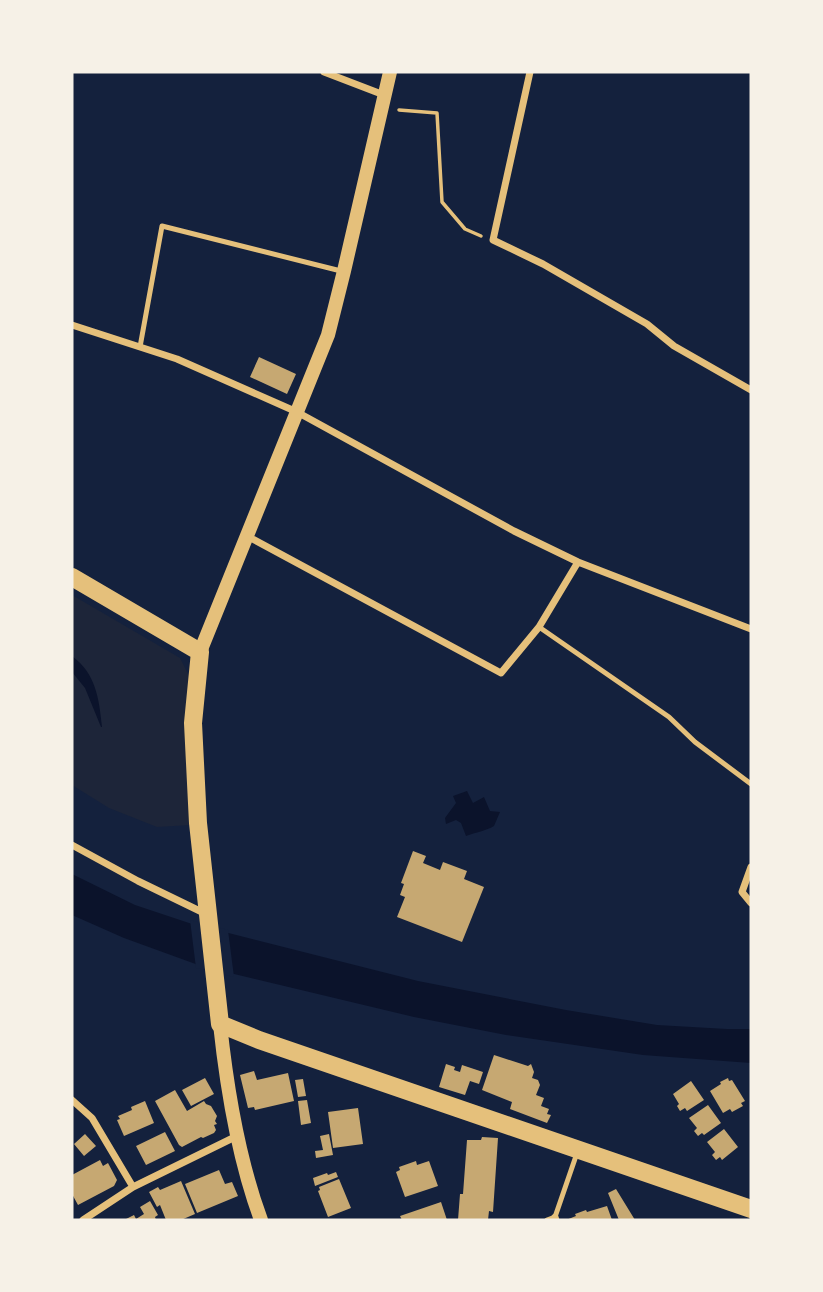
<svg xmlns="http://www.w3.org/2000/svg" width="823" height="1292" font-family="Signika,sans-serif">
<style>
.green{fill:#1d2539}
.water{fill:#0b132b}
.pier{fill:#14213d}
.building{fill:#c6a872}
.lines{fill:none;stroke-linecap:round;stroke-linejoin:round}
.path{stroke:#e5c07b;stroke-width:3.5}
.service{stroke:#e5c07b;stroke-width:5}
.minor{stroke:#e5c07b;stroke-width:7}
.secondary{stroke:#e5c07b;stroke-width:14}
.primary{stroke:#e5c07b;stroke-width:18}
</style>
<rect width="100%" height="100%" fill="#14213d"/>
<path class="green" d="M 72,595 L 180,658 L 190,678 L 191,825 L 157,827 L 109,808 L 72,785 Z"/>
<path class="water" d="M 72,656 C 96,674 99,698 102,727 L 101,727 L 85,688 L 72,672 Z
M 467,791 L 473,803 L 484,797 L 490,811 L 500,812 L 494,826 C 486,831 476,832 466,836 L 461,823 L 456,820 L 446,824 L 445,818 L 456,803 L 453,796 Z
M 72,874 L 135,905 L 189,923 L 418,981 L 566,1010 L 657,1025 L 727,1029 L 751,1029 L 751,1063 L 643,1055 L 506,1035 L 414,1017 L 201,966 L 124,938 L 72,915 Z"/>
<path class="pier" d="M 190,920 L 228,930 L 234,977 L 196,968 Z"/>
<path class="building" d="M 259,357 L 296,374 L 287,394 L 250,377 Z
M 413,851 L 426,856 L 423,863 L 440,870 L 443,862 L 467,871 L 464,879 L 484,887 L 462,942 L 397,917 L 405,897 L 400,895 L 404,884 L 401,883 Z
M 494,1055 L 528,1066 L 531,1064 L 534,1072 L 532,1078 L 538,1080 L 540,1085 L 536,1095 L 544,1098 L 541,1106 L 549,1109 L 547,1114 L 551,1115 L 547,1123 L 510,1109 L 512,1102 L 482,1090 Z
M 446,1064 L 455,1067 L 454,1070 L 460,1072 L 462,1065 L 483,1072 L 479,1084 L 470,1081 L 465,1095 L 439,1087 Z
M 254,1071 L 257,1080 L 288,1073 L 294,1101 L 255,1110 L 254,1107 L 248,1108 L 240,1075 Z
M 205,1078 L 214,1094 L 191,1106 L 182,1090 Z
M 728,1078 L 729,1081 L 732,1080 L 745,1101 L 741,1103 L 743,1106 L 732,1112 L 730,1109 L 723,1113 L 710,1091 L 721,1084 L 720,1082 Z
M 303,1079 L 306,1096 L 298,1097 L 295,1080 Z
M 691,1081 L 704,1100 L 687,1111 L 685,1108 L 680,1111 L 677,1106 L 679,1104 L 673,1094 Z
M 175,1090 L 187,1111 L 204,1101 L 206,1104 L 211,1106 L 217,1116 L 215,1121 L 217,1124 L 214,1125 L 216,1130 L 214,1133 L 203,1138 L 201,1137 L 182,1147 L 179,1145 L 155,1101 Z
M 307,1100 L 311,1123 L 301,1125 L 298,1101 Z
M 145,1101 L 154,1123 L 124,1136 L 117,1120 L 120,1119 L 118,1116 L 132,1110 L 131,1107 Z
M 708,1105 L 721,1123 L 704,1135 L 702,1133 L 698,1136 L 694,1131 L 697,1128 L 689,1118 Z
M 358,1108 L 363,1144 L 333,1148 L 328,1112 Z
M 724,1129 L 738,1147 L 722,1160 L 720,1157 L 716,1160 L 712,1155 L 715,1152 L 707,1142 Z
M 165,1132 L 175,1151 L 146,1165 L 136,1146 Z
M 85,1134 L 96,1146 L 84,1156 L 74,1144 Z
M 329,1134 L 333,1155 L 316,1158 L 315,1151 L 323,1150 L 320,1136 Z
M 482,1137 L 498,1138 L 493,1212 L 489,1211 L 488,1220 L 458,1220 L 460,1194 L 463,1194 L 467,1140 L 481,1140 Z
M 100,1160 L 103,1166 L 108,1163 L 117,1180 L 114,1186 L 78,1205 L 72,1194 L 72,1175 Z
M 416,1161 L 417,1165 L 429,1161 L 438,1186 L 405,1197 L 396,1172 L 400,1170 L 399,1167 Z
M 219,1170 L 225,1184 L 232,1182 L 238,1196 L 197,1213 L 185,1184 Z
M 336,1172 L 338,1177 L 315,1186 L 313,1178 L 327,1173 L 328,1175 Z
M 339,1179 L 351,1208 L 328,1217 L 318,1191 L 320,1190 L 319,1187 Z
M 181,1181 L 195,1214 L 181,1220 L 166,1220 L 160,1205 L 157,1207 L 149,1192 L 158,1187 L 160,1190 Z
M 616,1189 L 635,1220 L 619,1220 L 608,1193 Z
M 150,1201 L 158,1215 L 155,1217 L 156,1220 L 124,1220 L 134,1215 L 136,1219 L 144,1214 L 140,1207 Z
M 441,1202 L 447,1220 L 402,1220 L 400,1216 Z
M 607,1206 L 612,1220 L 566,1220 L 576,1216 L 575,1214 L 586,1210 L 587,1212 Z"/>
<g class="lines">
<path class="path" d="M 399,110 L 437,113 L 442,202 L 465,229 L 481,236"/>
<path class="service" d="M 140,347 L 162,226 L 341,271
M 539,627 L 669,717 L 695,742 L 751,784
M 547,1220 L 555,1217 L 577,1153"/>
<path class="minor" d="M 324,72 L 384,95
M 530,72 L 493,240 L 543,264 L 647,324 L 674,346 L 751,390
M 72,325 L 177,359 L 297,412 L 514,531 L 578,562 L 751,629
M 247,536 L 501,673 L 539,627 L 578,562
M 72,845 L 138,881 L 206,914
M 751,867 L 742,892 L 751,903
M 72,1100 L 92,1118 L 133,1187
M 555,1217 L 556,1220
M 83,1220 L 133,1187 L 237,1136"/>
<path class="secondary" d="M 200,652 L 328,335 L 344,271 L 390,72
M 220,1024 C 227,1090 238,1158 261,1220"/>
<path class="primary" d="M 72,577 L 200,652 L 193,723 L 198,823 L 220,1024 L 259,1040 L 751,1209"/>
</g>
<rect width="823" height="1292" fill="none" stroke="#f6f1e7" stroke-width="147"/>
</svg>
